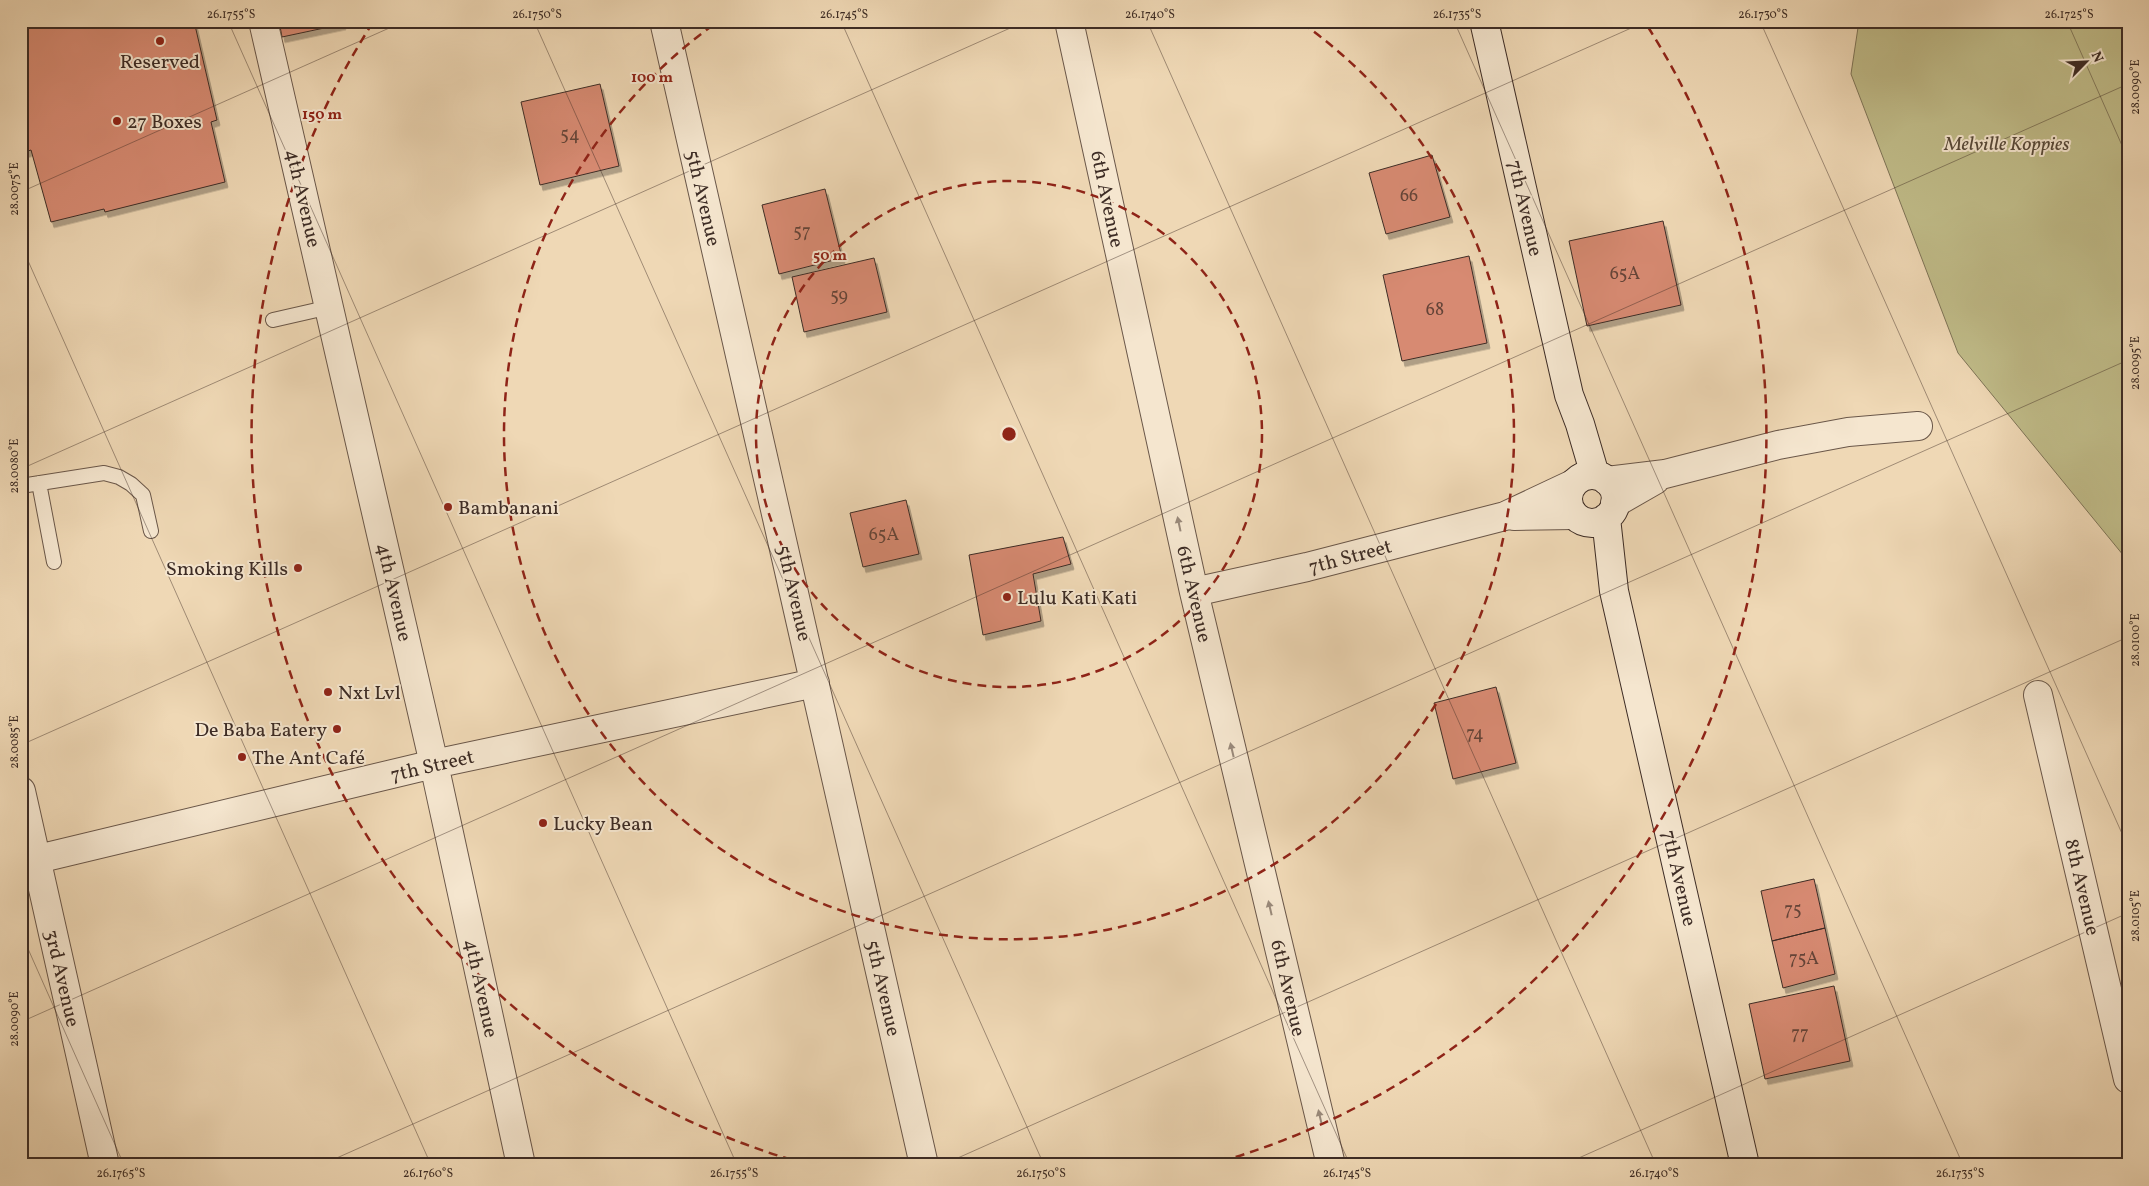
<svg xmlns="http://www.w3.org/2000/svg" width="2149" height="1186" font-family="Vollkorn,serif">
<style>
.green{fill:#c0bc89;stroke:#7e7457}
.building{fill:#d78a72;stroke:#3d2c25;filter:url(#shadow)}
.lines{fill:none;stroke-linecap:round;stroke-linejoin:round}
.lane-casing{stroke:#6a5749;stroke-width:16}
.street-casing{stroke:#6a5749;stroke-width:30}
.secondary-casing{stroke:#3d2c25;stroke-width:30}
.path{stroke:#3d2c25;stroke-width:3;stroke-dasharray:4 2.5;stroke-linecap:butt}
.lane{stroke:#f5e6cf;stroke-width:14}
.street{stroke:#f5e6cf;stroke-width:28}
.secondary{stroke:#f5e6cf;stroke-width:28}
.oneway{fill:#99897a}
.ticks{fill:none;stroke:#3d2c25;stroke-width:1;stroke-opacity:0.45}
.ring{fill:none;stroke:#8f2418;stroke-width:2.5;stroke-dasharray:9 6}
.poi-dot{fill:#8f2418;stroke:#f5e6cf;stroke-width:2}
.labels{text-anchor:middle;stroke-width:4;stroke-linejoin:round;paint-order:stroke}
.number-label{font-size:18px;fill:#644438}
.poi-label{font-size:20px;fill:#3d2c25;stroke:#f5e6cf;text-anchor:start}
.park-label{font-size:20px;font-style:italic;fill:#574939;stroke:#f5e6cf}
.street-label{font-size:20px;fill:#3d2c25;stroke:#f5e6cf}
.centre{fill:#8f2418;stroke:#f5e6cf;stroke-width:2.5}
.ring-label{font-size:15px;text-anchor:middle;font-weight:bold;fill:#8f2418;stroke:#f5e6cf;stroke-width:4;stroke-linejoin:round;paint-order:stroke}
.neatline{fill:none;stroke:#3d2c25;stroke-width:2}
.ticks-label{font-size:12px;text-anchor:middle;fill:#3d2c25}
</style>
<defs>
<filter id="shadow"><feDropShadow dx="3" dy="5.5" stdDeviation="0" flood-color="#0004"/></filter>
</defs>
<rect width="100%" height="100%" fill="#efd8b5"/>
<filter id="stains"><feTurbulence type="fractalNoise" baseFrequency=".004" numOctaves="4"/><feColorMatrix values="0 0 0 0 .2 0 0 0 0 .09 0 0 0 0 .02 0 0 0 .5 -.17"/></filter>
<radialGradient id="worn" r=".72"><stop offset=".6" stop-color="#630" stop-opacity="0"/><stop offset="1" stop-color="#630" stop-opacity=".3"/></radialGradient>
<path class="green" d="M 1859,21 L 2128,21 L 2128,561 L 1958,353 L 1851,74 Z"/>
<path class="building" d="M 21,21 L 194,21 L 217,120 L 211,122 L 225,182 L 105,212 L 104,209 L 51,222 L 31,150 L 25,152 L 21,138 L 21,101 L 24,100 L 21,90 Z
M 279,21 L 342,21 L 343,24 L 282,37 Z
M 600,84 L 619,166 L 540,185 L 521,102 Z
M 1432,155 L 1450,217 L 1386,234 L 1369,173 Z
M 825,189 L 842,258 L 779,274 L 762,205 Z
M 1663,221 L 1681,305 L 1587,326 L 1569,241 Z
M 1469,256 L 1487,343 L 1402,361 L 1383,275 Z
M 874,258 L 887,312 L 804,332 L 792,277 Z
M 906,500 L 919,554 L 863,567 L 850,513 Z
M 1063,537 L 1071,564 L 1033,574 L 1041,621 L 983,635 L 969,555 Z
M 1496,687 L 1516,763 L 1453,779 L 1434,703 Z
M 1814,879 L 1825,928 L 1772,941 L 1761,891 Z
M 1825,928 L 1835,974 L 1783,988 L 1772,941 Z
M 1834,986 L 1850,1061 L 1765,1079 L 1749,1004 Z"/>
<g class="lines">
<g class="lane-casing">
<path id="lane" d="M 273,320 L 330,307
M 39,483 L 54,562
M 21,486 L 104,473 L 119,477 L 131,484 L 143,495 L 151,531"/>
</g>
<g class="street-casing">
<path id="street" d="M 263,21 L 434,764 L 521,1165
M 664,21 L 924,1165
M 1069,21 L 1194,592 L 1331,1165
M 1607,481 L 1665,474 L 1778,445 L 1848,432 L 1918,426
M 1615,503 L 1655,480
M 1514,516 L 1574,515
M 1194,592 L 1307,567 L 1505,516 L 1573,484
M 2038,695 L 2128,1079
M 21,791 L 105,1165
M 21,863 L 434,764 L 815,683"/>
</g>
<g class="secondary-casing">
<path id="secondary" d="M 1484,21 L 1569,395 L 1580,424 L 1595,475
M1568 499a24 24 0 1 1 48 0a24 24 0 1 1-48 0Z
M 1606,518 L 1614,591 L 1745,1165"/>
</g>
<path class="path" d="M 2121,21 L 2128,25"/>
<use href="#lane" class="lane"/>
<use href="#street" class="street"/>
<use href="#secondary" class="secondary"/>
</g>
<defs><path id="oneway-solid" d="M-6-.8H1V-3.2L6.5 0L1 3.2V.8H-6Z" transform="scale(1.25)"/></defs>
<g class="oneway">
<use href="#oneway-solid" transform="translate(1179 524) rotate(-102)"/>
<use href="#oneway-solid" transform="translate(1232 750) rotate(-103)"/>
<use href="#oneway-solid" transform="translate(1270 908) rotate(-103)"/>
<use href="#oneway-solid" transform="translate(1320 1117) rotate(-103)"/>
</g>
<path class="ticks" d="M 228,21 L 737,1165M 534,21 L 1044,1165M 841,21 L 1350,1165M 1147,21 L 1656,1165M 1454,21 L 1963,1165M 1760,21 L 2128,847M 2067,21 L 2128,159M 21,192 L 405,21M 21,245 L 431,1165M 21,469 L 1026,21M 21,745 L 1647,21M 21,933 L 124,1165M 21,1022 L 2128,84M 321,1165 L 2128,360M 942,1165 L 2128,637M 1563,1165 L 2128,913"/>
<g class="ring">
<circle cx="1009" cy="434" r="253"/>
<path d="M1302 23A505 505 0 1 1 716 23"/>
<path d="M806 1164A758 758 0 0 1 370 27M1648 27A758 758 0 0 1 1212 1164"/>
</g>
<g class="poi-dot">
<circle cx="160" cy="41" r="5"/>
<circle cx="117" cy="121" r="5"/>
<circle cx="448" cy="507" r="5"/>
<circle cx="298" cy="568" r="5"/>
<circle cx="1007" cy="597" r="5"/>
<circle cx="328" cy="692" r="5"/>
<circle cx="337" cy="729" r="5"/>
<circle cx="242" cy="757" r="5"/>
<circle cx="543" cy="823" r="5"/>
</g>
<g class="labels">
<g class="number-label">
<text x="570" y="140">54</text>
<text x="1409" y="201">66</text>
<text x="802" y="237">57</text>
<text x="1625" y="279">65A</text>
<text x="839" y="301">59</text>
<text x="1435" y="315">68</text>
<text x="884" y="540">65A</text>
<text x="1475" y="739">74</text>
<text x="1793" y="915">75</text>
<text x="1804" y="964">75A</text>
<text x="1800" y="1039">77</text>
</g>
<g class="poi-label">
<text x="160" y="68" text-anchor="middle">Reserved</text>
<text x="127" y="128">27 Boxes</text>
<text x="458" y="514">Bambanani</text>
<text x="288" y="575" text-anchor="end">Smoking Kills</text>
<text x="1017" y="604">Lulu Kati Kati</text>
<text x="338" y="699">Nxt Lvl</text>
<text x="327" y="736" text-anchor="end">De Baba Eatery</text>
<text x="252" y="764">The Ant Café</text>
<text x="553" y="830">Lucky Bean</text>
</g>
<g class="park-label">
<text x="2007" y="150">Melville Koppies</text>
</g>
<g class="street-label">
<text transform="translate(304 198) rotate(77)" y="7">4th Avenue</text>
<text transform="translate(704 198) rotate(77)" y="7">5th Avenue</text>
<text transform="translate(1108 199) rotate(78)" y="7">6th Avenue</text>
<text transform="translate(1526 208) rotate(77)" y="7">7th Avenue</text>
<text transform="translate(1350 556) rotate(-15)" y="7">7th Street</text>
<text transform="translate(395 592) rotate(77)" y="7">4th Avenue</text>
<text transform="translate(795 593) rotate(77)" y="7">5th Avenue</text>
<text transform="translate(1195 594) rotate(77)" y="7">6th Avenue</text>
<text transform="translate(432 765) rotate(-13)" y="7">7th Street</text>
<text transform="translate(1680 878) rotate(77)" y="7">7th Avenue</text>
<text transform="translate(2083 887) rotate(77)" y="7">8th Avenue</text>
<text transform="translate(63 978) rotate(77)" y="7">3rd Avenue</text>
<text transform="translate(482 988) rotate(78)" y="7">4th Avenue</text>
<text transform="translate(884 988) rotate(77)" y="7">5th Avenue</text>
<text transform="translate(1289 988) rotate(77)" y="7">6th Avenue</text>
</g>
</g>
<circle cx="1009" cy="434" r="8" class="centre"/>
<g class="ring-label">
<text x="652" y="82">100 m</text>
<text x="322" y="119">150 m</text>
<text x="830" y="260">50 m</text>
</g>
<rect width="2149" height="1186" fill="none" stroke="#efd8b5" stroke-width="55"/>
<g transform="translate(2086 62) rotate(66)" stroke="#f5e6cf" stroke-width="4" paint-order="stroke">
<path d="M0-4L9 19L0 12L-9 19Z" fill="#3d2c25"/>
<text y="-8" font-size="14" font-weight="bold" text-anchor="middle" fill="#3d2c25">N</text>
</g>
<rect x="28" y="28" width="2094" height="1130" class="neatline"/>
<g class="ticks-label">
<text x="231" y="18">26.1755°S</text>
<text x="537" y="18">26.1750°S</text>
<text x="844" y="18">26.1745°S</text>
<text x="1150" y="18">26.1740°S</text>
<text x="1457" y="18">26.1735°S</text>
<text x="1763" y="18">26.1730°S</text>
<text x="2069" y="18">26.1725°S</text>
<text transform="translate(2135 87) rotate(-90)" y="4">28.0090°E</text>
<text transform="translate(14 189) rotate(-90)" y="4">28.0075°E</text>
<text transform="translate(2135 363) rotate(-90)" y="4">28.0095°E</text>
<text transform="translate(14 466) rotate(-90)" y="4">28.0080°E</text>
<text transform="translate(2135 640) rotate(-90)" y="4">28.0100°E</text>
<text transform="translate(14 742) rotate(-90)" y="4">28.0085°E</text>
<text transform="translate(2135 916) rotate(-90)" y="4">28.0105°E</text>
<text transform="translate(14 1019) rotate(-90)" y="4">28.0090°E</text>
<text x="121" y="1177">26.1765°S</text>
<text x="428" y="1177">26.1760°S</text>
<text x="734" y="1177">26.1755°S</text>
<text x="1041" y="1177">26.1750°S</text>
<text x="1347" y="1177">26.1745°S</text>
<text x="1654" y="1177">26.1740°S</text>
<text x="1960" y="1177">26.1735°S</text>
</g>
<rect width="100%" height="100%" filter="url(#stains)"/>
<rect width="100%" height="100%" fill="url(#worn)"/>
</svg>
